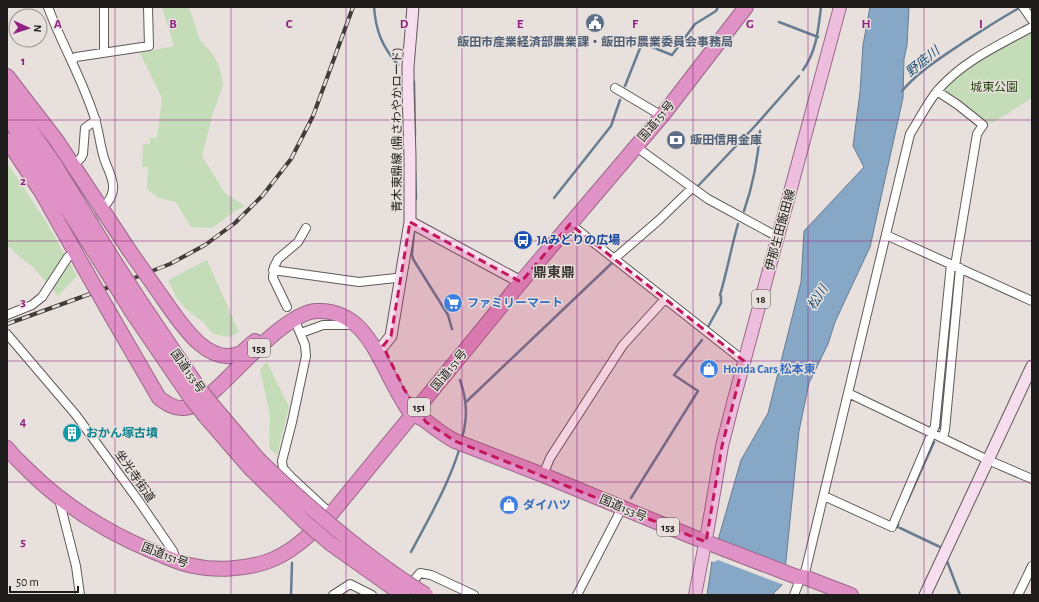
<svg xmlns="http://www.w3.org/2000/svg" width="1039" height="602" font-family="'Alegreya Sans','Noto Sans JP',sans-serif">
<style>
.green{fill:#c5dcb9}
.water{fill:#87a7c6;stroke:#687d92}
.pier{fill:#e7e0dc}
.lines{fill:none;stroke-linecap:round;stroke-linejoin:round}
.stream{stroke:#687d92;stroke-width:2.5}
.street-tunnel{stroke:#bfb9b5;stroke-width:8;stroke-dasharray:8 4;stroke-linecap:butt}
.street-casing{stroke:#605b57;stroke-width:10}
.secondary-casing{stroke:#605b57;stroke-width:13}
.primary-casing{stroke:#9c688a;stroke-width:14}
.highway-casing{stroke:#9c688a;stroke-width:16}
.street{stroke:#fff;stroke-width:8}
.secondary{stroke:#f6deee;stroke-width:11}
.primary{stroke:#ecbddd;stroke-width:12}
.highway{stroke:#e091c6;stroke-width:14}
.rail-casing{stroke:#3f3c3a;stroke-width:4}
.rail{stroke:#e7e0dc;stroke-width:2.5;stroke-dasharray:8;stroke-linecap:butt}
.highway-bridge-casing{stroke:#9c688a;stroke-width:16;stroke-linecap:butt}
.highway-bridge{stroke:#e091c6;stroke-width:14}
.marked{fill:#c2185b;fill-opacity:0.2;stroke:#c2185b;stroke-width:3;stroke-dasharray:8 5;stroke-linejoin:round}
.grid{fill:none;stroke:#902182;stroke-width:1;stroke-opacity:0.55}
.labels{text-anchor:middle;stroke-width:3;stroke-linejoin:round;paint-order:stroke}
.shield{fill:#e7e0dc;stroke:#5a5754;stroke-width:1}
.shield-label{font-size:11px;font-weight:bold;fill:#1e1c1a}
.service-label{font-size:12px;font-weight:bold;fill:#4e5e75;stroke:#e7e0dc}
.park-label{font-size:12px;fill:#254510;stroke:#e7e0dc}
.street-label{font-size:12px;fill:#1e1c1a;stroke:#e7e0dc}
.transit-label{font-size:12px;font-weight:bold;fill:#164399;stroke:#e7e0dc;text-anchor:start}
.shop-label{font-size:12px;font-weight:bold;fill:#366cbe;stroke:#e7e0dc;text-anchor:start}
.culture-label{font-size:12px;font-weight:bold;fill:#0d838f;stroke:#e7e0dc;text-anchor:start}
.water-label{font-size:13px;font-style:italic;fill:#1c4d76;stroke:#e7e0dc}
.quarter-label{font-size:14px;font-weight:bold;fill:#3b3633;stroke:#e7e0dc}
.grid-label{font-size:13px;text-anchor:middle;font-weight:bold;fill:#902182;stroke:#e7e0dc;stroke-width:3;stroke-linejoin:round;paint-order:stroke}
</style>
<rect width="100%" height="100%" fill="#e7e0dc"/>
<path class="green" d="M 162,7 L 189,7 L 200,40 L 214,56 L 219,66 L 222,77 L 223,85 L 213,113 L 202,156 L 225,193 L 245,206 L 235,211 L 212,228 L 191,227 L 176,202 L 158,198 L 147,189 L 148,167 L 142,167 L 143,144 L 150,144 L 150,138 L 157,138 L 162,98 L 140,53 L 174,46 Z
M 1032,32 L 1032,98 L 992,123 C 980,121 970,109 961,102 C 955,99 950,96 944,92 L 945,88 L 965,69 Z
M 7,163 L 45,220 L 77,276 L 58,296 L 33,267 L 21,258 L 7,245 Z
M 207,260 L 239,332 L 229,337 L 213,334 L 204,323 L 184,307 L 176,297 L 168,280 Z
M 267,362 L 289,407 L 277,455 L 269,448 L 270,415 L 260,369 Z"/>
<path class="water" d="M 870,7 L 909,7 L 907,45 L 904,59 L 903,98 L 870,247 L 835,322 L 828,344 L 809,383 L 799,431 L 786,561 L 782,585 L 772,595 L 707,595 L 712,561 L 741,460 L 768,413 L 801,282 L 804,231 L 864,167 L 853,146 L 860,92 L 863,45 Z"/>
<path class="pier" d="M 715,543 L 787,566 L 784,585 L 718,560 L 714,562 L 710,561 Z"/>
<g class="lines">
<path class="stream" d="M 374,7 C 376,32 382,46 398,65
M 779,22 L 818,37
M 803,70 C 817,50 818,30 821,7
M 412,80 L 414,82 L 415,136
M 625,86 L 642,43 L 672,55 L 695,24 L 716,11 L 718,7
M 902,91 C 919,71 942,57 964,42 C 983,30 1001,18 1021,7
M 415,170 L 416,199
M 698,186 L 755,126 L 799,76
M 554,198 L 611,126 L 620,100
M 744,211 C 753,185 758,159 760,131
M 414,232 L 412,254 L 413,259 L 448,315 L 452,329
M 708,327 L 721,303 L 721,296 L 720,295 C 727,272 731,248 738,224
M 460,380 C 467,401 468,417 462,438
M 466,402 L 613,262
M 940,428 L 954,273
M 631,498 L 698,391 L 674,375 L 702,340
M 907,502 L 934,442
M 898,523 L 898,527 L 940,547
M 411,552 C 429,518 449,484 460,447
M 947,561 L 960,595
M 291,595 L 292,563"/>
<path class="street-tunnel" d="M 73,251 L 104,207"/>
<g class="street-casing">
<path id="street" d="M 48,7 C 62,45 83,80 95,119 C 99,132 100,145 104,158 C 109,174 120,187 107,203
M 104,7 L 104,53
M 1023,7 L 1032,20
M 72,61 L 76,57 L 149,46 L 148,7
M 615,88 L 662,116
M 937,91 L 958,105 L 983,125 L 977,134 L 955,266
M 635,146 L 708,199 L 778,237
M 73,165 L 81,158 L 83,154 L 85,128 L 96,120
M 570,224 L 744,361
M 886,235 L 1032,301
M 615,258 L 659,220 L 692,188
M 273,270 L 359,282 L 396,278 L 400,279
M 287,307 L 273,278 L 274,267 L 278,259 L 298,242 L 306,228
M 7,315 L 32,305 L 42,297 L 68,257
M 296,323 L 305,345 L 306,356 L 292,422 L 282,461 L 283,468 L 291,477 L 331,514
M 301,333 L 323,325 L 347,325 L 354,323
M 7,334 L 76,415 L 138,500 L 173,551 L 176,561
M 848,393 L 988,460 L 1032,479
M 943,437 L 945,430 L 960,268
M 543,475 L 550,458 L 623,345 L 665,299
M 824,496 L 892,527 L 935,426 L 951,264
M 59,499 L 76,566 L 80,595
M 408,587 L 420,573 L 431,575 L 474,595
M 333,595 L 350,584 L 372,595
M 577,595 L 622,508
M 794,595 L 799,582 L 804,577 L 910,134 C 919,120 927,103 938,90 C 963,61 999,45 1032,27
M 1018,595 L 1032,566"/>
</g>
<g class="secondary-casing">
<path id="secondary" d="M 413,7 L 408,67 L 408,88 L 410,157 L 410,222 L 521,282
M 383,346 L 391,336 L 410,222
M 925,595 L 1032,366"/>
</g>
<g class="primary-casing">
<path id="primary" d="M 695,595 L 708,528 L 722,446 L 733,403 L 840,7"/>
</g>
<g class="highway-casing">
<path id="highway" d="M 7,76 L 57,141 L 129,250
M 7,96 L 53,162 L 111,256
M 7,117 L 23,139 L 99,259
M 7,140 L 42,193 L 83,266
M 162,297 C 178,319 207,369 241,353 C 246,350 250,344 255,341
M 142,304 L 198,387
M 132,312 L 190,397
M 112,317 L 159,398 C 166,403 174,409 184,408 C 196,407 206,398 215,390 C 238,370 286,313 316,311 C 366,308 379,362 400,396 C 404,402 407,410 412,414 C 415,416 420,417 423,419 C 434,427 443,435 455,441 L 543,475 L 693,537 L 797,577 L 804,577 L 851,595
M 214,407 L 259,460
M 205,416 L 250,468
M 7,448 C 13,456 21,463 28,470 C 65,507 106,532 154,552 C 167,557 180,564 194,566 C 216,571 244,569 266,562 C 293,553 311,533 331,514 L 521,282 L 662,116 L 746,7"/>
</g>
<use href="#street" class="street"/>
<use href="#secondary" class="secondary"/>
<use href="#primary" class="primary"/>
<use href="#highway" class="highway"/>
<g class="rail-casing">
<path id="rail" d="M 7,324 L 134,278 L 170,264 L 205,245 L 235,223 L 263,195 L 291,159 L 313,116 L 353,7"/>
</g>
<use href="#rail" class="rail"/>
<g class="highway-bridge-casing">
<path id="highway-bridge" d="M 129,250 L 162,297
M 111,256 L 142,304
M 99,259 L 132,312
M 83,266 L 112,317
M 198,387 L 214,407
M 190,397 L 205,416
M 259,460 C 311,510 365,557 426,595
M 250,468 L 305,522 L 331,544 L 403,595"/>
</g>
<use href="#highway-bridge" class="highway-bridge"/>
</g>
<path class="marked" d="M 410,222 L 521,282 L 570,224 L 744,361 L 722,446 L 706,542 L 455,441 L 426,422 L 404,389 L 383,346 L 391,336 Z"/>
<path class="grid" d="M 115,7 L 115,595M 231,7 L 231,595M 346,7 L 346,595M 462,7 L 462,595M 577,7 L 577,595M 693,7 L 693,595M 808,7 L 808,595M 924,7 L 924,595M 7,120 L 1032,120M 7,241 L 1032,241M 7,361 L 1032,361M 7,482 L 1032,482"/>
<defs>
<g id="civic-disc" transform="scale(1)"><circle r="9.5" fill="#5c6f8a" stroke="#e7e0dc"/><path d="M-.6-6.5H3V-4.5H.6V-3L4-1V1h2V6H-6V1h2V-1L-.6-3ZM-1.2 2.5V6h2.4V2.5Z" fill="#fff"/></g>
<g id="bank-disc" transform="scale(1)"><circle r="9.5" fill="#5c6f8a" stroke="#e7e0dc"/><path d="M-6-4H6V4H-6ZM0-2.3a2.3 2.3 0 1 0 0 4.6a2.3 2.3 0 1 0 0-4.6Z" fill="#fff"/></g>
<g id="bus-disc" transform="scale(1)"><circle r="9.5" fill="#1a4fb4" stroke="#e7e0dc"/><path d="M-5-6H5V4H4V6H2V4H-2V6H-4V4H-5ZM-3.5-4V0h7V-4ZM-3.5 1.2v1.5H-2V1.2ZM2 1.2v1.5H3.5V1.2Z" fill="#fff"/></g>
<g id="supermarket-disc" transform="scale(1)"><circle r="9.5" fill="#3f7fe0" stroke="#e7e0dc"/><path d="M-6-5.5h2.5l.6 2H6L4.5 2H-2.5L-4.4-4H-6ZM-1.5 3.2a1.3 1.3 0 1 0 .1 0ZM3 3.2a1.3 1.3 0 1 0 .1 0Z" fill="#fff"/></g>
<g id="shop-disc" transform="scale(1)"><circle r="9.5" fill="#3f7fe0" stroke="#e7e0dc"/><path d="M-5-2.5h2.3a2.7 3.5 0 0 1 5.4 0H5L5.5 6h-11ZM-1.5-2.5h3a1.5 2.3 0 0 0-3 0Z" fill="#fff"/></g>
<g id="building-disc" transform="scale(1)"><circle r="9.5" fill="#0f9aa8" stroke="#e7e0dc"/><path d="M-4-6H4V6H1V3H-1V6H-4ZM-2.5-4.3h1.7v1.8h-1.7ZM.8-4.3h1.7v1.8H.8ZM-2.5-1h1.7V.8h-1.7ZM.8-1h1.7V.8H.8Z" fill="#fff"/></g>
</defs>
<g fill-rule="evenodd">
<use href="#civic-disc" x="595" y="23"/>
<use href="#bank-disc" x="676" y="140"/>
<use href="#bus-disc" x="523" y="240"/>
<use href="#supermarket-disc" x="453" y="303"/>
<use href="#shop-disc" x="709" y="369"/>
<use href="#building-disc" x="72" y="433"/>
<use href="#shop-disc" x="509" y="505"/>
</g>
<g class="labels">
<g class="shield">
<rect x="752" y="290" width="18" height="18" rx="3"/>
<rect x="248" y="339" width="22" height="18" rx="3"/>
<rect x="408" y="398" width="22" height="18" rx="3"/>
<rect x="657" y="518" width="22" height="18" rx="3"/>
</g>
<g class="shield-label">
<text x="761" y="303">18</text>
<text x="259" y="352">153</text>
<text x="419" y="411">151</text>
<text x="668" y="531">153</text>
</g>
<g class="service-label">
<text x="595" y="46">飯田市産業経済部農業課・飯田市農業委員会事務局</text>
<text x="690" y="144" text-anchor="start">飯田信用金庫</text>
</g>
<g class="park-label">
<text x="994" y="91">城東公園</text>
</g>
<g class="street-label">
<text transform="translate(656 121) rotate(-50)" y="4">国道151号</text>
<text transform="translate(397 130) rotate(-90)" y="4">青木東鼎線 (鼎さわやかロード)</text>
<text transform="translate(780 230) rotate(-75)" y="4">伊那生田飯田線</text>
<text transform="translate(449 370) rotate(-51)" y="4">国道151号</text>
<text transform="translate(188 371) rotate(55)" y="4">国道153号</text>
<text transform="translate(135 476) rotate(55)" y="4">坐光寺街道</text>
<text transform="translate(623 508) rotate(23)" y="4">国道153号</text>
<text transform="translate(165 555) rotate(21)" y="4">国道151号</text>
</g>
<g class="transit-label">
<text x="537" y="244">JAみどりの広場</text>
</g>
<g class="shop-label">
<text x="467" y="307">ファミリーマート</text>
<text x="723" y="373">Honda Cars 松本東</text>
<text x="523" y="509">ダイハツ</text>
</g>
<g class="culture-label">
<text x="86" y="437">おかん塚古墳</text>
</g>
<g class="water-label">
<text transform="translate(922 61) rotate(-39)" y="5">野底川</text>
<text transform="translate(817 297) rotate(-58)" y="5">松川</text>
</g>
<g class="quarter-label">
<text x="554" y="277">鼎東鼎</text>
</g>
</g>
<g class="grid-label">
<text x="58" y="28">A</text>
<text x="173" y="28">B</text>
<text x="289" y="28">C</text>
<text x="404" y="28">D</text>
<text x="520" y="28">E</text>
<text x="635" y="28">F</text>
<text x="750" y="28">G</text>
<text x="866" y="28">H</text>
<text x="981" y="28">I</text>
<text x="23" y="65">1</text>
<text x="23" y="185">2</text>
<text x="23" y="306">3</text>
<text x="23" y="426">4</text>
<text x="23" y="546">5</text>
</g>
<rect width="1039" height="602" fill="none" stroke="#1e1c1a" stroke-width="16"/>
<g transform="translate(28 28) rotate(93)"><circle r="19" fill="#e7e0dc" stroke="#97928e"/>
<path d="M0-3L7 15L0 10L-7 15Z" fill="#902182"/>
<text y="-6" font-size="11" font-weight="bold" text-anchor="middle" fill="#1e1c1a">N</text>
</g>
<path d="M10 586v6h68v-6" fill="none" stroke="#1e1c1a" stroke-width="2"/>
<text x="16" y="586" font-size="12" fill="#1e1c1a" stroke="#e7e0dc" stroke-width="3" paint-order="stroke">50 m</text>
</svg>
